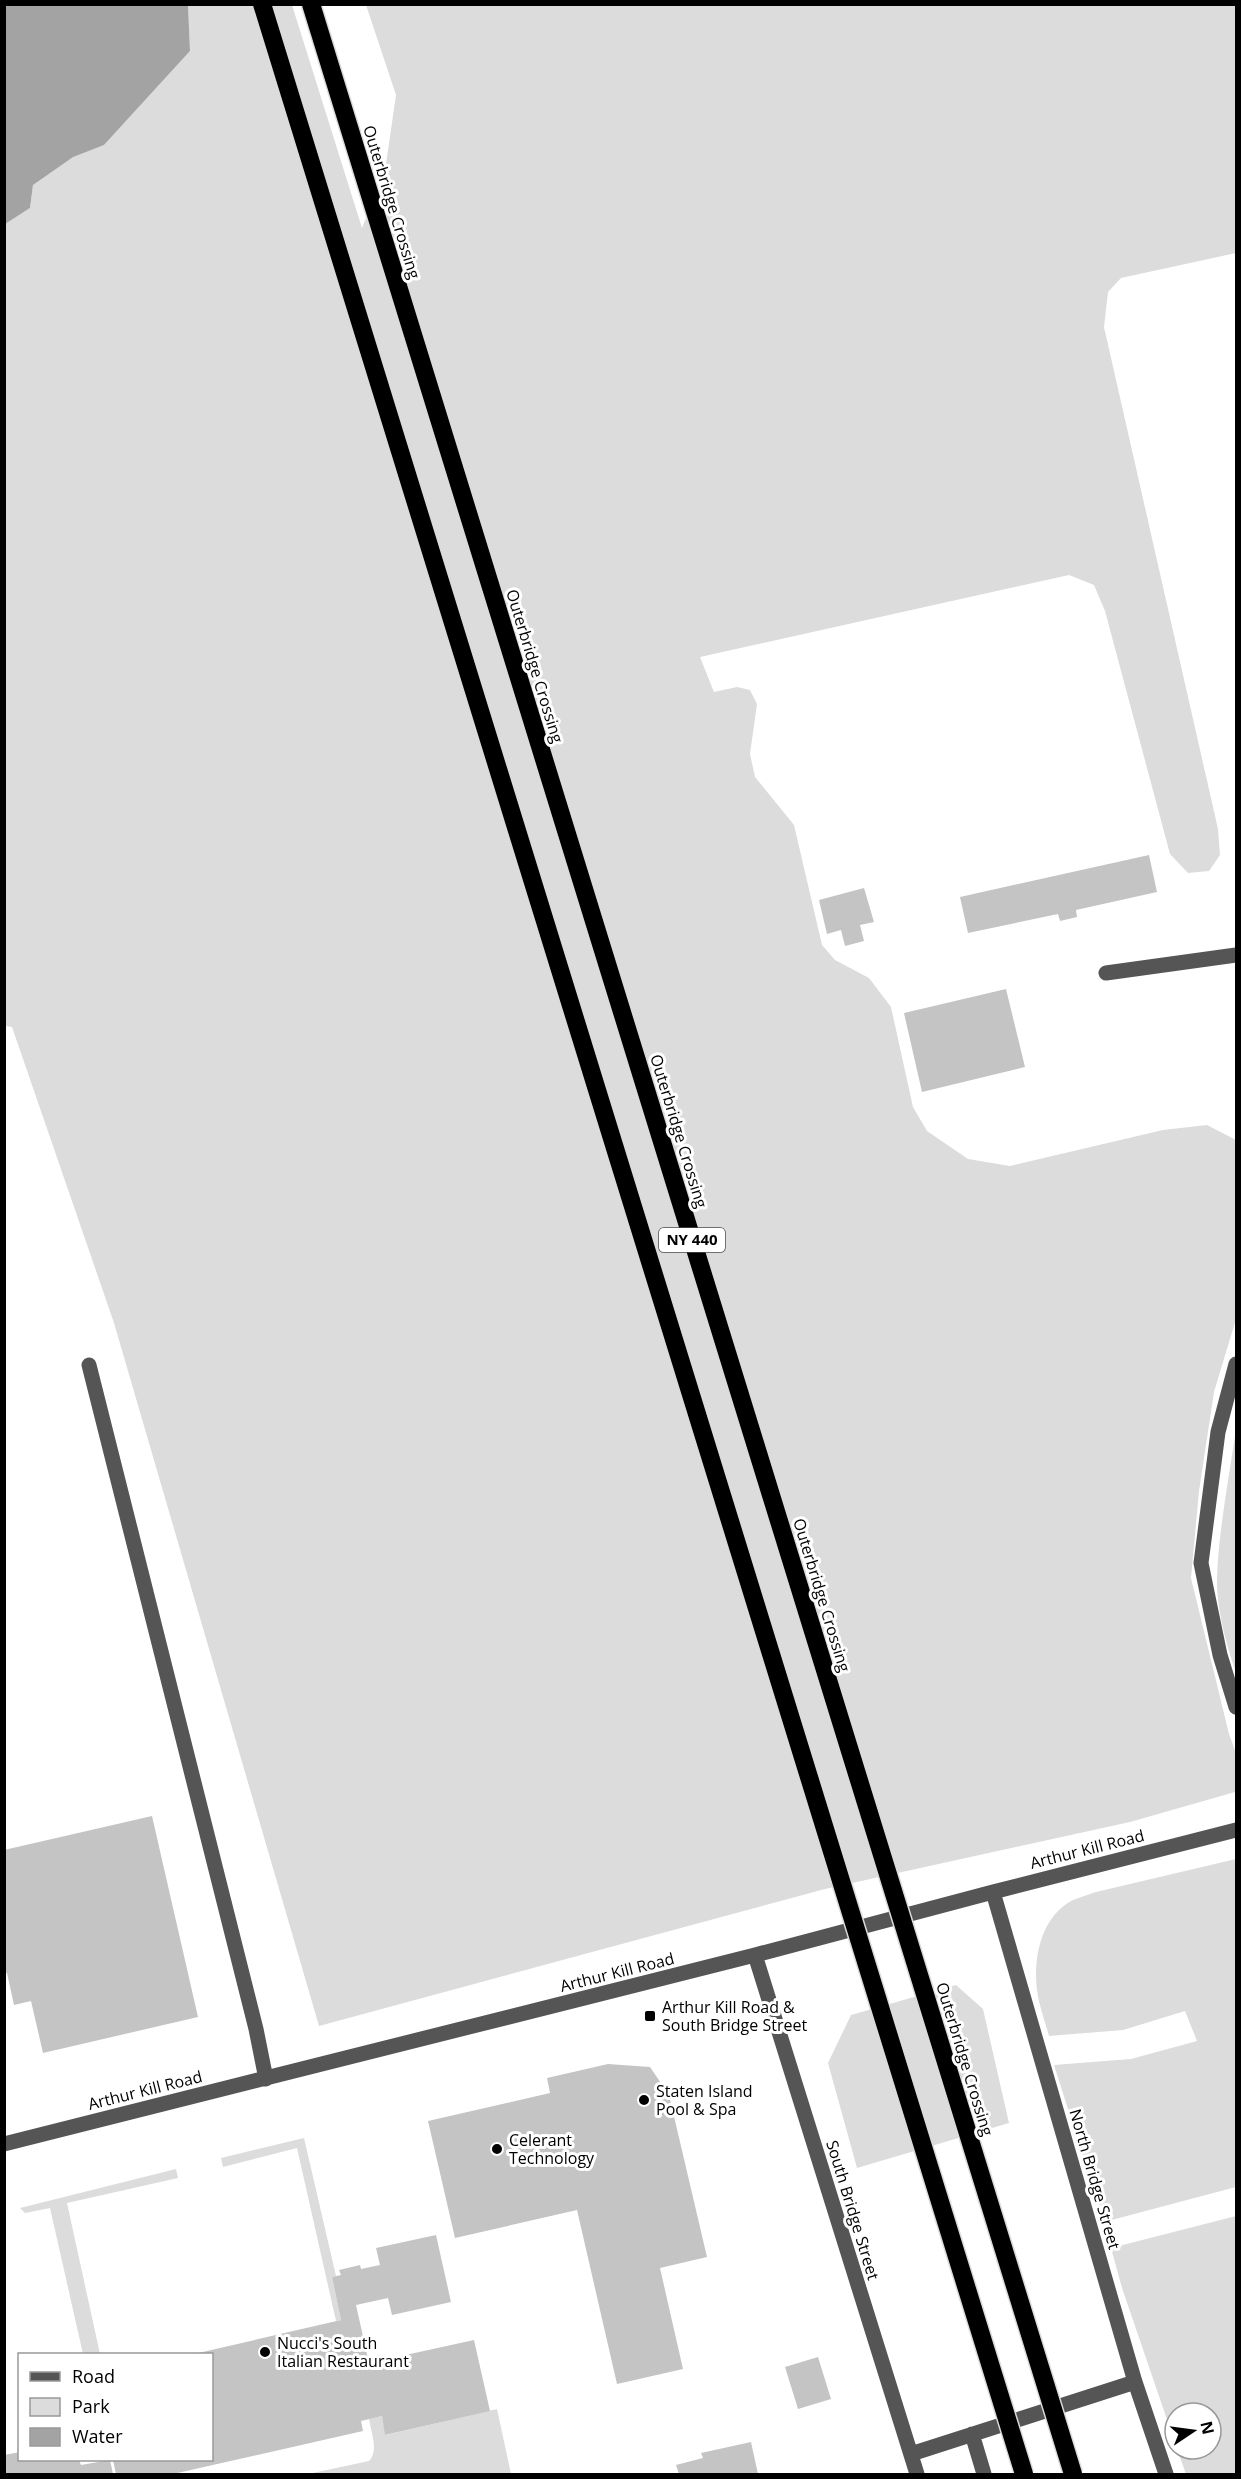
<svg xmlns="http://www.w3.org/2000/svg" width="1241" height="2479" font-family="'Open Sans',sans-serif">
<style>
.green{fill:#dcdcdc}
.water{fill:#a3a3a3}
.building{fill:#c4c4c4}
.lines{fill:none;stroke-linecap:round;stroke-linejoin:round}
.minor{stroke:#555;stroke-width:15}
.highway-bridge-casing{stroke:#dbdbdb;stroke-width:21;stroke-linecap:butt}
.highway-bridge{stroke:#000;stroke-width:18}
.poi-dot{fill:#000;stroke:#fff;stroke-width:2}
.labels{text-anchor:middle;stroke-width:6;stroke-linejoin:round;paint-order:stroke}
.shield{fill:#fff;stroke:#4c4c4c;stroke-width:1.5}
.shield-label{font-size:15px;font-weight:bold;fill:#000}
.street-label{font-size:16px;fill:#000;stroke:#fff}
.poi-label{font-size:16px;fill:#000;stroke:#fff;text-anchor:start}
</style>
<rect width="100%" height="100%" fill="#fff"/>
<path class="green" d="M 188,5 L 292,5 L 362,228 L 385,171 L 396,95 L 366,5 L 1236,5 L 1236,253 L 1121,278 L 1108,292 L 1104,327 L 1218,829 L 1220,855 L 1209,871 L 1188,873 L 1170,854 L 1105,611 L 1094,585 L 1069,575 L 700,657 L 714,692 L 737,687 L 750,690 L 757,704 L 750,754 L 755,777 L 794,825 L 822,945 L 835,960 L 869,978 L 891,1007 L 913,1107 L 927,1131 L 968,1159 L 1010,1166 L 1163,1130 L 1207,1125 L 1236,1140 L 1236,1319 L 1214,1392 L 1199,1491 L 1191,1578 L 1229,1734 L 1236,1753 L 1235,1792 L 1130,1822 L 825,1889 L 319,2026 L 114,1323 L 12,1027 L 5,1026 L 4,224 L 30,208 L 33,185 L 73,156 L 104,145 L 190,51 Z
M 1236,1429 L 1236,1672 C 1226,1645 1216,1606 1217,1577 C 1219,1527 1229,1478 1236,1429 Z
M 1236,1859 L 1236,2187 L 1104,2222 L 1054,2065 L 1131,2059 L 1197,2041 L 1185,2011 L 1123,2030 L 1049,2036 C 1045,2021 1039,2006 1037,1990 C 1033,1958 1041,1916 1073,1900 C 1080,1897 1088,1895 1096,1892 Z
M 956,1985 L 983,2009 L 1009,2123 L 857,2168 L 828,2063 L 851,2015 Z
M 304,2138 L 336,2276 L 332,2277 L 341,2320 L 336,2321 L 297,2148 L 223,2167 L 221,2158 Z
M 176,2169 L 178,2178 L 67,2203 L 100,2354 L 83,2354 L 50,2208 L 25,2213 L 20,2208 Z
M 1236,2216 L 1236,2474 L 1186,2474 L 1177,2449 L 1211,2449 L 1211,2413 L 1175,2413 L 1175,2443 L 1122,2288 L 1111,2248 Z
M 497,2409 L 511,2474 L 308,2474 L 369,2461 C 379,2451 371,2432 369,2419 L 382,2416 L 386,2435 Z"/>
<path class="water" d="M 4,5 L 188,5 L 190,51 L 104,145 L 73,157 L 33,185 L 30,208 L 5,224 Z"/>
<path class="building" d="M 1149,855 L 1157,892 L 1076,910 L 1077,917 L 1060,921 L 1058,914 L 968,933 L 960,897 Z
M 864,888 L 874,922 L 860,925 L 864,941 L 845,946 L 841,930 L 827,934 L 819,900 Z
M 1006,989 L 1025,1067 L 922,1092 L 904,1013 Z
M 152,1816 L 198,2017 L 43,2053 L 31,2001 L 14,2005 L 7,1973 L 4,1974 L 4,1850 Z
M 608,2064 L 650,2067 L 669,2095 L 707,2257 L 660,2268 L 683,2369 L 617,2384 L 577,2210 L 455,2238 L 428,2121 L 550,2093 L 547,2078 Z
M 436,2235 L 451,2302 L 392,2315 L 388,2298 L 356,2305 L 369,2363 L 474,2340 L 490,2411 L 385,2435 L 382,2416 L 361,2421 L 363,2431 L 173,2474 L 116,2474 L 113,2460 L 212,2460 L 212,2354 L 194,2354 L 341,2320 L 332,2277 L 341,2275 L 339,2270 L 360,2265 L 361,2269 L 380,2265 L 376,2248 Z
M 818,2357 L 831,2399 L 798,2409 L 785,2367 Z
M 751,2442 L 758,2474 L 679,2474 L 676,2465 L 703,2458 L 701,2453 Z
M 20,2452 L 20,2460 L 79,2460 L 81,2465 L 110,2460 L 113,2474 L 4,2474 L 4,2455 Z"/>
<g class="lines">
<path class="minor" d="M 1106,973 L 1236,955
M 1236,1364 L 1218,1432 L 1201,1563 L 1220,1655 L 1236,1707
M 89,1365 L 256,2029 L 266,2079
M 993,1892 L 1135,2382 L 1166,2474
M 755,1955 L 917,2474
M 4,2144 L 755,1955 L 993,1892 L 1236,1830
M 972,2434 L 984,2474
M 911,2454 L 1135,2382"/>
<g class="highway-bridge-casing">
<path id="highway-bridge" d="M 262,4 L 1024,2474
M 311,4 L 1073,2474"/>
</g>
<use href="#highway-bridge" class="highway-bridge"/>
</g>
<g class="poi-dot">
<rect x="644" y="2010" width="12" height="12" rx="3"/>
<circle cx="644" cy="2100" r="6"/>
<circle cx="497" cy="2149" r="6"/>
<circle cx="265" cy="2352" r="6"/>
</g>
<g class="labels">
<rect class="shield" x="659" y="1228" width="66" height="24" rx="4.5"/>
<g class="shield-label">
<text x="692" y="1245">NY 440</text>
</g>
<g class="street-label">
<text transform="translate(392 202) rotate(73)" y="6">Outerbridge Crossing</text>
<text transform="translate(535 666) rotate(73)" y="6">Outerbridge Crossing</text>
<text transform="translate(679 1131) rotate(73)" y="6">Outerbridge Crossing</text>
<text transform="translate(822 1595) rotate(73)" y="6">Outerbridge Crossing</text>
<text transform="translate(1087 1849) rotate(-14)" y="6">Arthur Kill Road</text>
<text transform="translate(617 1972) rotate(-14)" y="6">Arthur Kill Road</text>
<text transform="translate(965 2059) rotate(73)" y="6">Outerbridge Crossing</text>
<text transform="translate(145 2090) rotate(-14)" y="6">Arthur Kill Road</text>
<text transform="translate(1095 2179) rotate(74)" y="6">North Bridge Street</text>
<text transform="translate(853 2210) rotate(73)" y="6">South Bridge Street</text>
</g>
<g class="poi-label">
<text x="662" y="2013">Arthur Kill Road &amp;<tspan x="662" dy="18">South Bridge Street</tspan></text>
<text x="656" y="2097">Staten Island<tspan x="656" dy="18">Pool &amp; Spa</tspan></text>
<text x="509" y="2146">Celerant<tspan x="509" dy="18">Technology</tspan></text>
<text x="277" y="2349">Nucci's South<tspan x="277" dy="18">Italian Restaurant</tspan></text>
</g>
</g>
<rect width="1241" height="2479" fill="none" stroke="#000000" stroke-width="12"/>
<rect x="18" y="2353" width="195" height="108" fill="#ffffff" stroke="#999999" stroke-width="1.5"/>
<rect x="30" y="2372" width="30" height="9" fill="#555555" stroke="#999999" stroke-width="1.5"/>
<text x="72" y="2383" font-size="18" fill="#000000">Road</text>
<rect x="30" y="2398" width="30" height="18" fill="#dcdcdc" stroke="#999999" stroke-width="1.5"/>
<text x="72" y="2413" font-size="18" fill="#000000">Park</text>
<rect x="30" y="2428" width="30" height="18" fill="#a3a3a3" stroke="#999999" stroke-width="1.5"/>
<text x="72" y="2443" font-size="18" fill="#000000">Water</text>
<g transform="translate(1193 2431) rotate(77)"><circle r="28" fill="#ffffff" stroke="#999999" stroke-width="1.5"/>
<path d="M0-4.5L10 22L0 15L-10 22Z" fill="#000000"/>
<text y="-9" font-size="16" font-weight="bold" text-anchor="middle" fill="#000000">N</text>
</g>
</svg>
